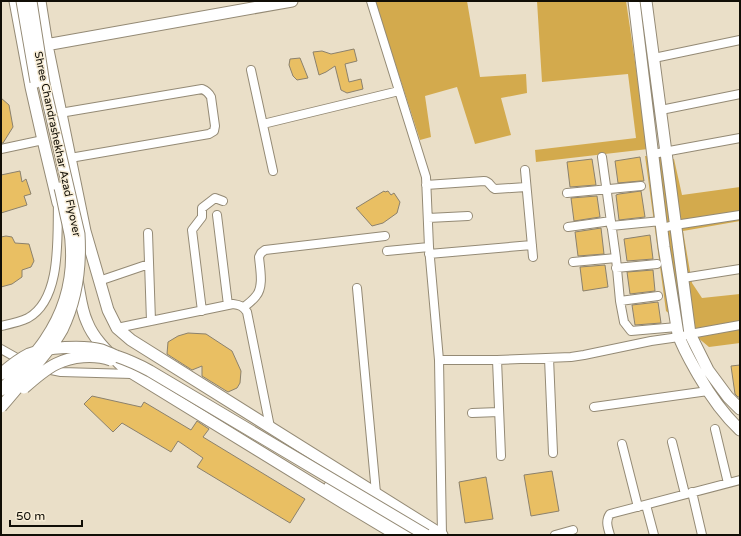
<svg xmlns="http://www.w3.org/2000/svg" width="741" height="536" font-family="'Varela Round',sans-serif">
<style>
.forest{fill:#d3aa4d}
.building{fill:#e9bf63;stroke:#8b816d}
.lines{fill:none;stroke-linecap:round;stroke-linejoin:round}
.street-casing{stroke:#948a75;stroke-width:10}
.secondary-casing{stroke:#948a75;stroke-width:13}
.street{stroke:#fff;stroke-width:8}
.secondary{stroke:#fff;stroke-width:11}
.secondary-bridge-casing{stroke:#948a75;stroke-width:13;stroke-linecap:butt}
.secondary-bridge{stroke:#fff;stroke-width:11}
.labels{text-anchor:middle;stroke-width:3;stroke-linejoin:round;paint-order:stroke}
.street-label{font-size:11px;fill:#110e06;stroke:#f7ecd5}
</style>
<rect width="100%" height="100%" fill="#eadfc8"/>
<path class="forest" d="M 375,1 L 467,1 L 480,77 L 526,74 L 527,93 L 501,98 L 511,135 L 475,144 L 457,87 L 425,96 L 431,137 L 420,140 Z
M 537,1 L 626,1 L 648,149 L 536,162 L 535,150 L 636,138 L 628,74 L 542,82 Z
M 645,156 L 674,159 L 682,195 L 740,187 L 740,221 L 683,231 L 692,283 L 702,298 L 740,294 L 740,343 L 709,347 L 666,311 Z"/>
<path class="building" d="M 354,49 L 357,61 L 345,64 L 349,82 L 361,79 L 363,89 L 347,93 L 341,90 L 335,66 L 326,72 L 319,75 L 313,52 L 322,51 L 331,54 Z
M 300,58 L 308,78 L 297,80 L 293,76 L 289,65 L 290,59 Z
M 1,98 L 9,105 L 13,127 L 3,143 L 1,143 Z
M 640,157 L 644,181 L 640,181 L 618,183 L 615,161 Z
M 592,159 L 596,185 L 570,187 L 567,162 Z
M 20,171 L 22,182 L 26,179 L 31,194 L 24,196 L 27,205 L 1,213 L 1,175 Z
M 384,191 L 385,192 L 388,191 L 391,195 L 394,193 L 400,202 L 397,213 L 383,223 L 372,226 L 356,208 Z
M 641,191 L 645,217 L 619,220 L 616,195 L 619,194 Z
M 597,196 L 600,217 L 574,221 L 571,198 Z
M 601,228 L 604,254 L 578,256 L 575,232 Z
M 650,235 L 653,259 L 627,261 L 624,239 Z
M 6,236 L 12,237 L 15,243 L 29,244 L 34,261 L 31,267 L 22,270 L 22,277 L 12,284 L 1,287 L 1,237 Z
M 605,265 L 608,287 L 583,291 L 580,267 Z
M 653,270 L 655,291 L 630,294 L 627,272 Z
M 658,302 L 661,323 L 635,325 L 632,305 Z
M 188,333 L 206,334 L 232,351 L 241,371 L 240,383 L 237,388 L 228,392 L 202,376 L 202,366 L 192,370 L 167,354 L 168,342 L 178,336 Z
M 740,365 L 740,397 L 738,397 L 735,394 L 731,366 Z
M 92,396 L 141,407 L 144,402 L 191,430 L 197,421 L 209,429 L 203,437 L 305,499 L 290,523 L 197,467 L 203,458 L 178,441 L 171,452 L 122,423 L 113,432 L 84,404 Z
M 552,471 L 559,511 L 531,516 L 524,475 Z
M 486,477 L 493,519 L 465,523 L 459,482 Z"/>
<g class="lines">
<g class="street-casing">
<path id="street" d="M 371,1 L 426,177 L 429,247 L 439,360 L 442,535
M 654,58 L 740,40
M 251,70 L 273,171
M 661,110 L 740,94
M 60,113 L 202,89 C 207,91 209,93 211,97 L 215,126 L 214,131 L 209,134 L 70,158
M 263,124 L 399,91
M 1,149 L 43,140
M 653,154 L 740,138
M 602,157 L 616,258 L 620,301 L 624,322 L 631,331 L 677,327
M 525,170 L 533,257
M 426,185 L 484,181 C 490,181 490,187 495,189 L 526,187
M 567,193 L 641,186
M 217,215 L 228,305
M 428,218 L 468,216
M 611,226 L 661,221
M 568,227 L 611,221
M 662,228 L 675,225 L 740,215
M 148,233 L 151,321
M 387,251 L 429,247
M 429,254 L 532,245
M 573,262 L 616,258
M 616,268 L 657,264
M 683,278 L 740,269
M 99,281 L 149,264
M 357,288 L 376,493
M 620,301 L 658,296
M 244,307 C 248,304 253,300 256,296 C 264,287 260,269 259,257 L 261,253 L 265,250 L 385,236
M 202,311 L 192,230 L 202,217 L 202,208 L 215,198 L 223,201
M 1,326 C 10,324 20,322 28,318 C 62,299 57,237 58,203
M 117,328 L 233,304 C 240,305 243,306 247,312 L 270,427
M 1,349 L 24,362
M 549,358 L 553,453
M 439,360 L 497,360 L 571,357 L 584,355 L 651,341 L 679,337 L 690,334 L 740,325
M 497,360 L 501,456
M 46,369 L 61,372 L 132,374
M 594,407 L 708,391
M 472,413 L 499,412
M 715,429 L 728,483
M 672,442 L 685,494
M 622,444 L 638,507
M 692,492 L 702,535
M 646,505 L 654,535
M 555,535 L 573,530
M 610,535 C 608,528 605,521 610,514 L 740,480"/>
</g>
<g class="secondary-casing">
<path id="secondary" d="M 15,1 L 31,87 L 43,140 L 58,203
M 40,1 L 47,45 L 85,231 L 108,310 L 117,328 L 131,340 L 442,535
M 634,1 L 664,247 L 678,334 C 683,349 691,362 699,376 C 711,397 722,413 740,430
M 646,1 L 690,334 L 708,370 L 728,397 L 740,409
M 40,46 L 292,1
M 77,280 C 80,294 81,309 87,322 C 94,340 110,354 124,368 L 347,505 L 397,535
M 330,486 L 412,535"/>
</g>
<use href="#street" class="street"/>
<use href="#secondary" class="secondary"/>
<g class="secondary-bridge-casing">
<path id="secondary-bridge" d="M 22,1 L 36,82
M 1,374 C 9,367 19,359 29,354 C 46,347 84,345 102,350 C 107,352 112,354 116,356 C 128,360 139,365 150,371 L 426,535
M 24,388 C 34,379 44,370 56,364 C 72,356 94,354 111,360
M 1,390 C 16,374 33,358 45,340 C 65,311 74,277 71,242 C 71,236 69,230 68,224 C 65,212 63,200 60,188
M 1,407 C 13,393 25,379 36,365 C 45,354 55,343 62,330 C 76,301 81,267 79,234 L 44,84 L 31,1"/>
</g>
<use href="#secondary-bridge" class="secondary-bridge"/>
</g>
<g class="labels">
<g class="street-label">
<text transform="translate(58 144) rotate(78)" y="4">Shree Chandrashekhar Azad Flyover</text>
</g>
</g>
<rect width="741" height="536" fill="none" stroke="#110e06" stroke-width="4"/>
<path d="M10 520v6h72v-6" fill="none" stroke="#110e06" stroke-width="2"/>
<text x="16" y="520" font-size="12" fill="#110e06" stroke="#f7ecd5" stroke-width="3" paint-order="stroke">50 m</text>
</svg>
